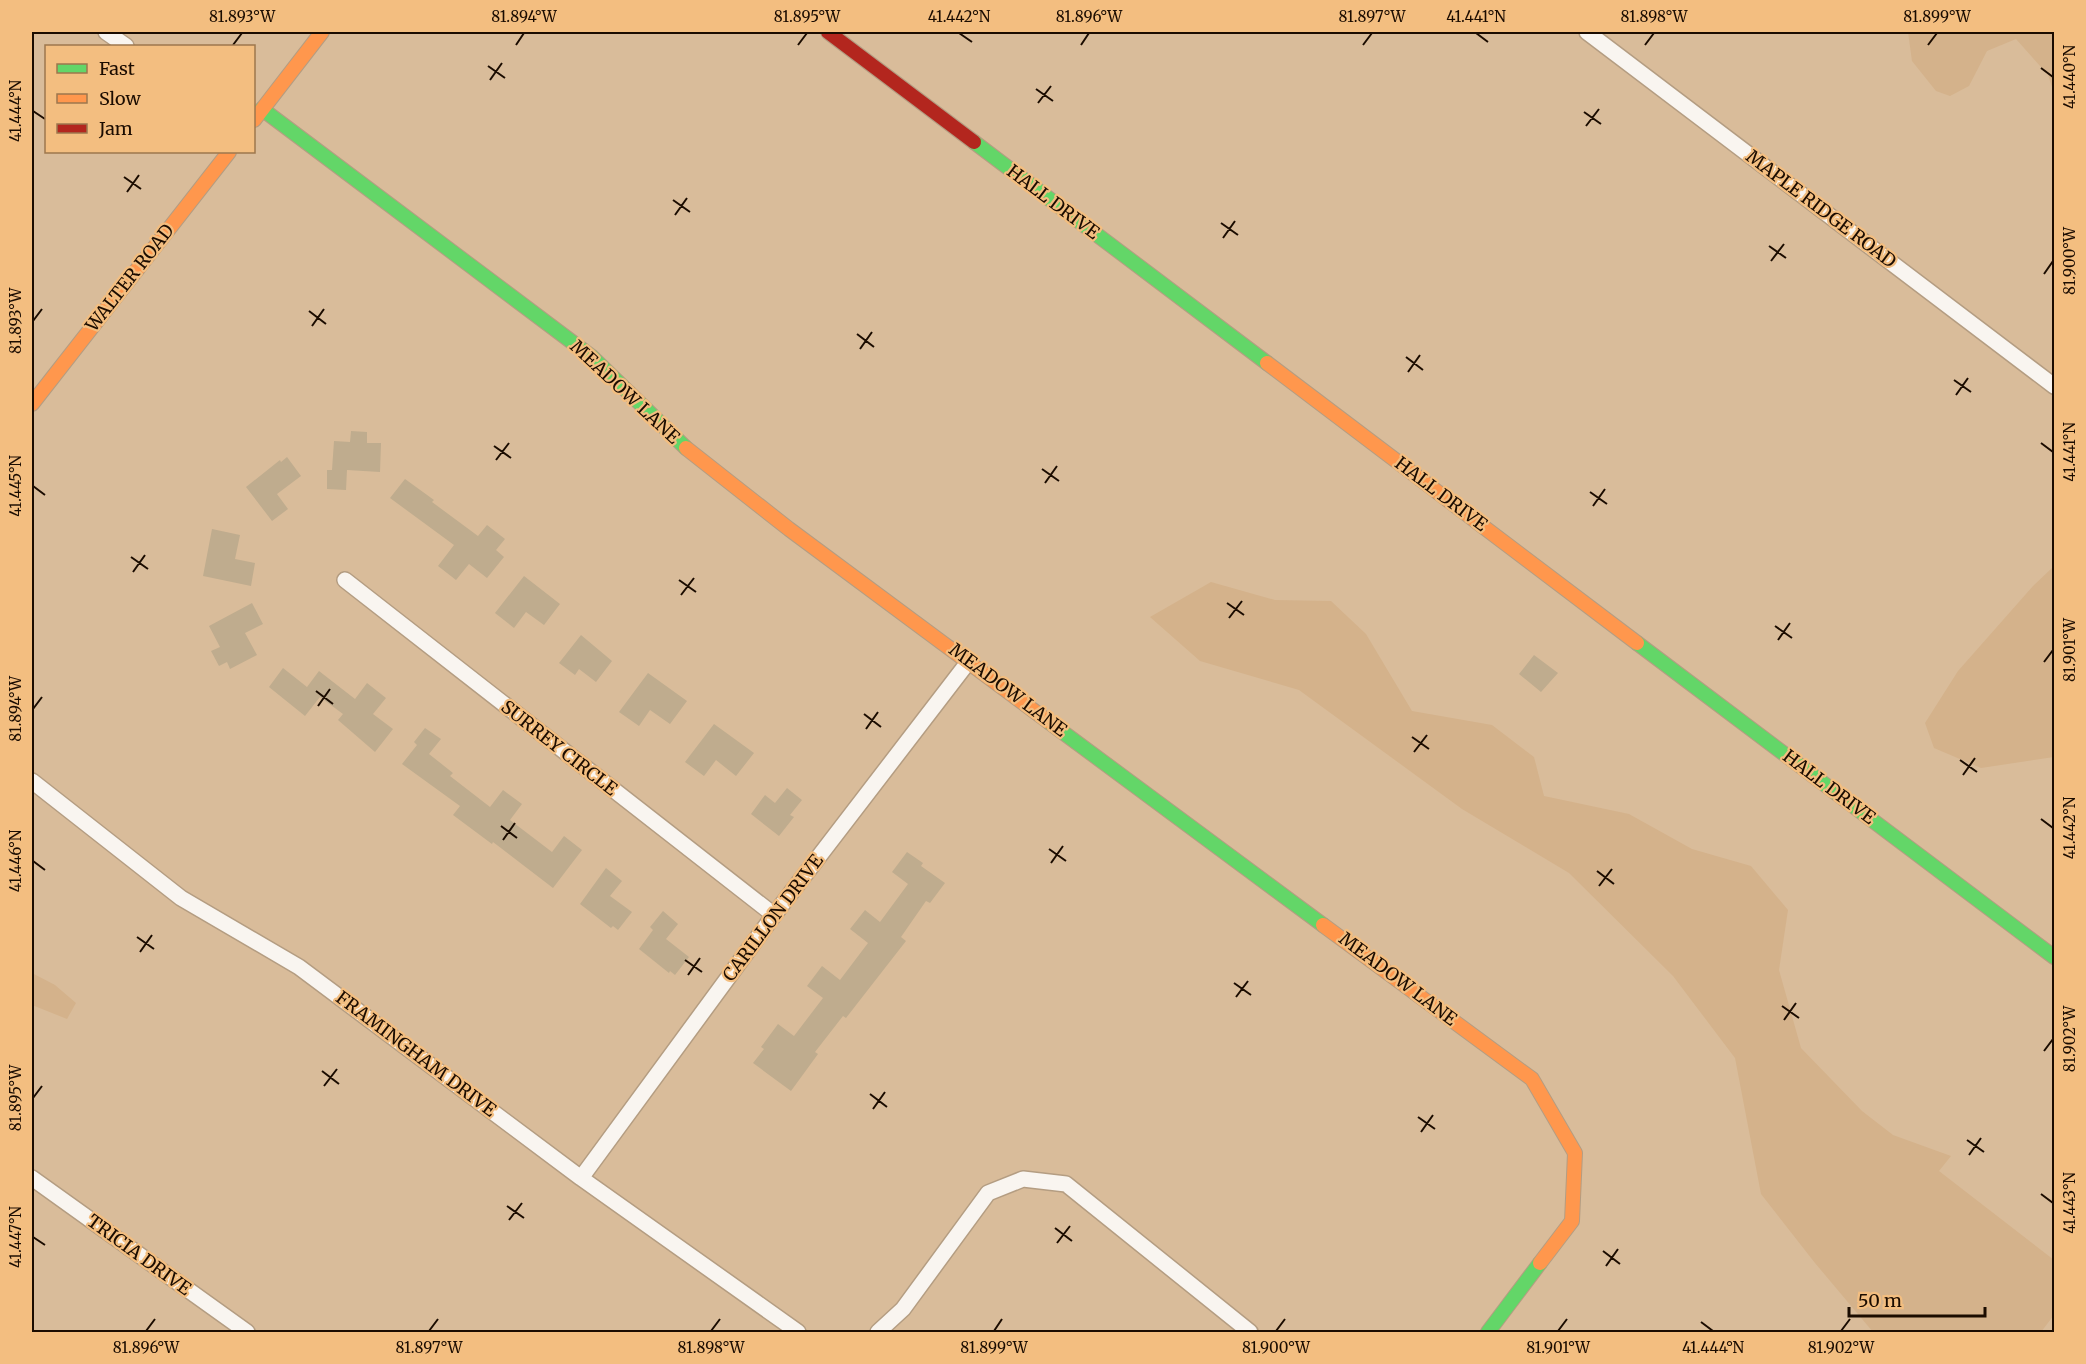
<svg xmlns="http://www.w3.org/2000/svg" width="2086" height="1364" font-family="Merriweather,serif">
<style>
.green{fill:#d4b28b}
.building{fill:#bfac8e}
.lines{fill:none;stroke-linecap:round;stroke-linejoin:round}
.street-casing{stroke:#b49d82;stroke-width:18}
.fast-casing{stroke:#b49d82;stroke-width:16}
.slow-casing{stroke:#b49d82;stroke-width:16}
.jam-casing{stroke:#b49d82;stroke-width:16}
.street{stroke:#f9f5f0;stroke-width:15}
.fast{stroke:#63d668;stroke-width:14}
.slow{stroke:#ff974d;stroke-width:14}
.jam{stroke:#b3261e;stroke-width:14}
.ticks{fill:none;stroke:#1b0c00;stroke-width:2}
.labels{text-anchor:middle;stroke-width:4.5;stroke-linejoin:round;paint-order:stroke}
.street-label{font-size:18px;fill:#1b0c00;stroke:#f3be80}
.neatline{fill:none;stroke:#1b0c00;stroke-width:2}
.ticks-label{font-size:15px;text-anchor:middle;fill:#1b0c00}
</style>
<rect width="100%" height="100%" fill="#d9bc9a"/>
<path class="green" d="M 1908,32 L 2054,32 L 2054,93 L 2048,75 L 2016,39 L 1987,51 L 1969,86 L 1950,96 L 1936,91 L 1912,61 Z
M 2052,568 L 2054,571 L 2054,757 L 1981,768 L 1934,748 L 1925,723 L 1958,671 L 2033,586 Z
M 1211,582 L 1275,600 L 1331,601 L 1366,634 L 1412,711 L 1492,725 L 1534,757 L 1544,796 L 1629,814 L 1692,849 L 1751,866 L 1788,910 L 1779,970 L 1801,1048 L 1862,1111 L 1893,1135 L 1951,1156 L 1939,1171 L 2054,1260 L 2054,1315 L 2041,1332 L 1873,1332 L 1815,1263 L 1761,1194 L 1735,1058 L 1673,976 L 1569,873 L 1462,809 L 1299,690 L 1200,661 L 1150,617 Z
M 32,973 L 55,985 L 76,1003 L 67,1019 L 32,1005 Z"/>
<path class="building" d="M 351,431 L 367,432 L 367,443 L 381,443 L 380,472 L 347,470 L 346,490 L 327,489 L 327,470 L 332,470 L 334,441 L 350,442 Z
M 287,457 L 301,476 L 277,494 L 288,509 L 272,521 L 246,487 L 280,460 L 281,462 Z
M 405,479 L 434,500 L 432,502 L 478,536 L 487,525 L 505,539 L 496,550 L 504,557 L 487,578 L 469,564 L 456,580 L 438,566 L 454,545 L 390,498 Z
M 212,529 L 240,535 L 235,559 L 255,563 L 251,586 L 203,576 Z
M 524,576 L 560,604 L 544,625 L 526,612 L 514,628 L 495,613 Z
M 252,603 L 263,624 L 245,633 L 257,655 L 230,669 L 227,662 L 219,666 L 211,651 L 220,647 L 209,626 Z
M 581,635 L 612,661 L 596,682 L 579,669 L 575,675 L 559,663 Z
M 1534,655 L 1558,673 L 1541,692 L 1519,674 Z
M 283,668 L 307,687 L 319,671 L 355,699 L 367,683 L 386,698 L 373,714 L 393,729 L 375,752 L 338,720 L 343,714 L 320,697 L 305,716 L 269,687 Z
M 648,673 L 687,701 L 670,724 L 650,710 L 639,726 L 619,712 Z
M 714,724 L 754,753 L 736,776 L 716,760 L 704,776 L 685,762 Z
M 425,728 L 441,739 L 429,754 L 453,773 L 450,776 L 490,807 L 503,790 L 522,804 L 510,820 L 552,852 L 564,836 L 582,850 L 553,888 L 493,842 L 492,844 L 453,815 L 460,806 L 402,764 L 417,745 L 414,742 Z
M 787,788 L 802,800 L 790,815 L 794,817 L 779,836 L 751,814 L 765,795 L 775,803 Z
M 907,852 L 923,863 L 921,866 L 945,883 L 930,903 L 926,901 L 901,937 L 906,941 L 846,1018 L 843,1016 L 815,1052 L 818,1054 L 791,1091 L 753,1063 L 764,1049 L 761,1047 L 778,1024 L 794,1036 L 823,998 L 807,986 L 822,966 L 840,980 L 868,943 L 850,929 L 865,910 L 880,922 L 908,884 L 892,872 Z
M 606,868 L 622,881 L 610,896 L 632,912 L 618,930 L 613,926 L 611,928 L 580,904 Z
M 663,911 L 678,924 L 666,939 L 689,957 L 675,975 L 670,971 L 669,973 L 639,949 L 653,930 L 650,927 Z"/>
<g class="lines">
<g class="street-casing">
<path id="street" d="M 106,32 L 126,46
M 1587,32 L 2054,386
M 345,580 L 774,915
M 32,781 L 181,898 L 299,967 L 581,1178 L 798,1332
M 32,1178 L 247,1332
M 581,1178 L 774,915 L 969,661
M 878,1332 L 903,1309 L 988,1193 L 1023,1179 L 1066,1184 L 1250,1332"/>
</g>
<g class="fast-casing">
<path id="fast" d="M 262,109 L 592,357 L 686,448
M 974,142 L 1267,363
M 1637,643 L 2054,957
M 1049,722 L 1323,925
M 1488,1332 L 1540,1263"/>
</g>
<g class="slow-casing">
<path id="slow" d="M 254,120 L 322,32
M 1267,363 L 1637,643
M 32,404 L 229,152
M 686,448 L 789,529 L 1049,722
M 1323,925 L 1532,1079 L 1575,1153 L 1572,1221 L 1540,1263"/>
</g>
<g class="jam-casing">
<path id="jam" d="M 828,32 L 974,142"/>
</g>
<use href="#street" class="street"/>
<use href="#fast" class="fast"/>
<use href="#slow" class="slow"/>
<use href="#jam" class="jam"/>
</g>
<path class="ticks" d="M 959,33 L 972,42M 1476,33 L 1488,42M 233,45 L 242,33M 516,45 L 524,33M 798,45 L 807,33M 1081,45 L 1089,33M 1363,45 L 1372,33M 1645,45 L 1654,33M 1928,45 L 1937,33M 488,66 L 505,78M 2041,68 L 2053,77M 490,80 L 502,63M 1036,89 L 1053,101M 1038,103 L 1051,86M 33,111 L 45,119M 1584,112 L 1601,124M 1586,126 L 1599,109M 124,177 L 141,189M 127,192 L 139,175M 673,200 L 690,212M 675,215 L 687,198M 1221,223 L 1238,235M 1223,238 L 1235,221M 1769,246 L 1786,258M 1771,261 L 1784,244M 2044,274 L 2053,261M 309,311 L 326,324M 33,321 L 42,309M 312,326 L 324,309M 857,334 L 874,347M 860,349 L 872,332M 1406,357 L 1423,370M 1408,372 L 1420,355M 1954,380 L 1971,392M 1956,395 L 1968,378M 2041,443 L 2053,452M 494,446 L 511,458M 496,460 L 509,443M 1042,469 L 1059,481M 1045,483 L 1057,466M 33,486 L 45,495M 1590,492 L 1607,504M 1593,506 L 1605,489M 131,557 L 148,569M 133,572 L 145,555M 679,580 L 696,592M 681,595 L 694,578M 1227,603 L 1244,615M 1229,618 L 1242,601M 1775,626 L 1792,638M 1778,640 L 1790,623M 2044,662 L 2053,650M 316,691 L 333,704M 318,706 L 330,689M 33,709 L 42,697M 864,714 L 881,727M 866,729 L 878,712M 1412,737 L 1429,749M 1414,752 L 1427,735M 1960,760 L 1977,772M 1963,775 L 1975,758M 2041,819 L 2053,828M 501,826 L 517,838M 503,840 L 515,823M 1049,849 L 1066,861M 33,861 L 45,870M 1051,863 L 1063,846M 1597,871 L 1614,884M 1599,886 L 1612,869M 137,937 L 154,949M 140,952 L 152,935M 685,960 L 702,972M 688,975 L 700,958M 1234,983 L 1251,995M 1236,997 L 1248,981M 1782,1006 L 1799,1018M 1784,1020 L 1796,1003M 2044,1051 L 2053,1039M 322,1071 L 339,1084M 324,1086 L 337,1069M 870,1094 L 887,1107M 33,1098 L 42,1086M 873,1109 L 885,1092M 1418,1117 L 1435,1129M 1421,1132 L 1433,1115M 1967,1140 L 1984,1152M 1969,1155 L 1981,1138M 2041,1194 L 2053,1203M 507,1206 L 524,1218M 509,1220 L 522,1203M 1055,1228 L 1072,1241M 33,1237 L 45,1245M 1057,1243 L 1070,1226M 1603,1251 L 1620,1264M 1606,1266 L 1618,1249M 1701,1322 L 1713,1331M 146,1331 L 155,1319M 429,1331 L 438,1319M 711,1331 L 720,1319M 994,1331 L 1002,1319M 1276,1331 L 1285,1319M 1558,1331 L 1567,1319M 1841,1331 L 1850,1319"/>
<g class="labels">
<g class="street-label">
<text transform="translate(1053 202) rotate(37)" y="6">HALL DRIVE</text>
<text transform="translate(1821 209) rotate(37)" y="6">MAPLE RIDGE ROAD</text>
<text transform="translate(130 278) rotate(-52)" y="6">WALTER ROAD</text>
<text transform="translate(625 392) rotate(43)" y="6">MEADOW LANE</text>
<text transform="translate(1441 494) rotate(37)" y="6">HALL DRIVE</text>
<text transform="translate(1008 690) rotate(37)" y="6">MEADOW LANE</text>
<text transform="translate(559 748) rotate(38)" y="6">SURREY CIRCLE</text>
<text transform="translate(1829 787) rotate(37)" y="6">HALL DRIVE</text>
<text transform="translate(773 918) rotate(-53)" y="6">CARILLON DRIVE</text>
<text transform="translate(1398 979) rotate(37)" y="6">MEADOW LANE</text>
<text transform="translate(416 1054) rotate(37)" y="6">FRAMINGHAM DRIVE</text>
<text transform="translate(139 1255) rotate(36)" y="6">TRICIA DRIVE</text>
</g>
</g>
<rect width="2086" height="1364" fill="none" stroke="#f3be80" stroke-width="66"/>
<rect x="45" y="45" width="210" height="108" fill="#f3be80" stroke="#9d774d" stroke-width="1.5"/>
<rect x="57" y="64" width="30" height="9" fill="#63d668" stroke="#9d774d" stroke-width="1.5"/>
<text x="99" y="75" font-size="18" fill="#1b0c00">Fast</text>
<rect x="57" y="94" width="30" height="9" fill="#ff974d" stroke="#9d774d" stroke-width="1.5"/>
<text x="99" y="105" font-size="18" fill="#1b0c00">Slow</text>
<rect x="57" y="124" width="30" height="9" fill="#b3261e" stroke="#9d774d" stroke-width="1.5"/>
<text x="99" y="135" font-size="18" fill="#1b0c00">Jam</text>
<path d="M1849 1307v9h136v-9" fill="none" stroke="#1b0c00" stroke-width="3"/>
<text x="1858" y="1307" font-size="18" fill="#1b0c00" stroke="#f3be80" stroke-width="4.5" paint-order="stroke">50 m</text>
<rect x="33" y="33" width="2020" height="1298" class="neatline"/>
<g class="ticks-label">
<text x="242" y="22">81.893°W</text>
<text x="524" y="22">81.894°W</text>
<text x="807" y="22">81.895°W</text>
<text x="959" y="22">41.442°N</text>
<text x="1089" y="22">81.896°W</text>
<text x="1372" y="22">81.897°W</text>
<text x="1476" y="22">41.441°N</text>
<text x="1654" y="22">81.898°W</text>
<text x="1937" y="22">81.899°W</text>
<text transform="translate(2070 77) rotate(-90)" y="5">41.440°N</text>
<text transform="translate(16 111) rotate(-90)" y="5">41.444°N</text>
<text transform="translate(2070 261) rotate(-90)" y="5">81.900°W</text>
<text transform="translate(16 321) rotate(-90)" y="5">81.893°W</text>
<text transform="translate(2070 452) rotate(-90)" y="5">41.441°N</text>
<text transform="translate(16 486) rotate(-90)" y="5">41.445°N</text>
<text transform="translate(2070 650) rotate(-90)" y="5">81.901°W</text>
<text transform="translate(16 709) rotate(-90)" y="5">81.894°W</text>
<text transform="translate(2070 828) rotate(-90)" y="5">41.442°N</text>
<text transform="translate(16 861) rotate(-90)" y="5">41.446°N</text>
<text transform="translate(2070 1039) rotate(-90)" y="5">81.902°W</text>
<text transform="translate(16 1098) rotate(-90)" y="5">81.895°W</text>
<text transform="translate(2070 1203) rotate(-90)" y="5">41.443°N</text>
<text transform="translate(16 1237) rotate(-90)" y="5">41.447°N</text>
<text x="146" y="1353">81.896°W</text>
<text x="429" y="1353">81.897°W</text>
<text x="711" y="1353">81.898°W</text>
<text x="994" y="1353">81.899°W</text>
<text x="1276" y="1353">81.900°W</text>
<text x="1558" y="1353">81.901°W</text>
<text x="1713" y="1353">41.444°N</text>
<text x="1841" y="1353">81.902°W</text>
</g>
</svg>
